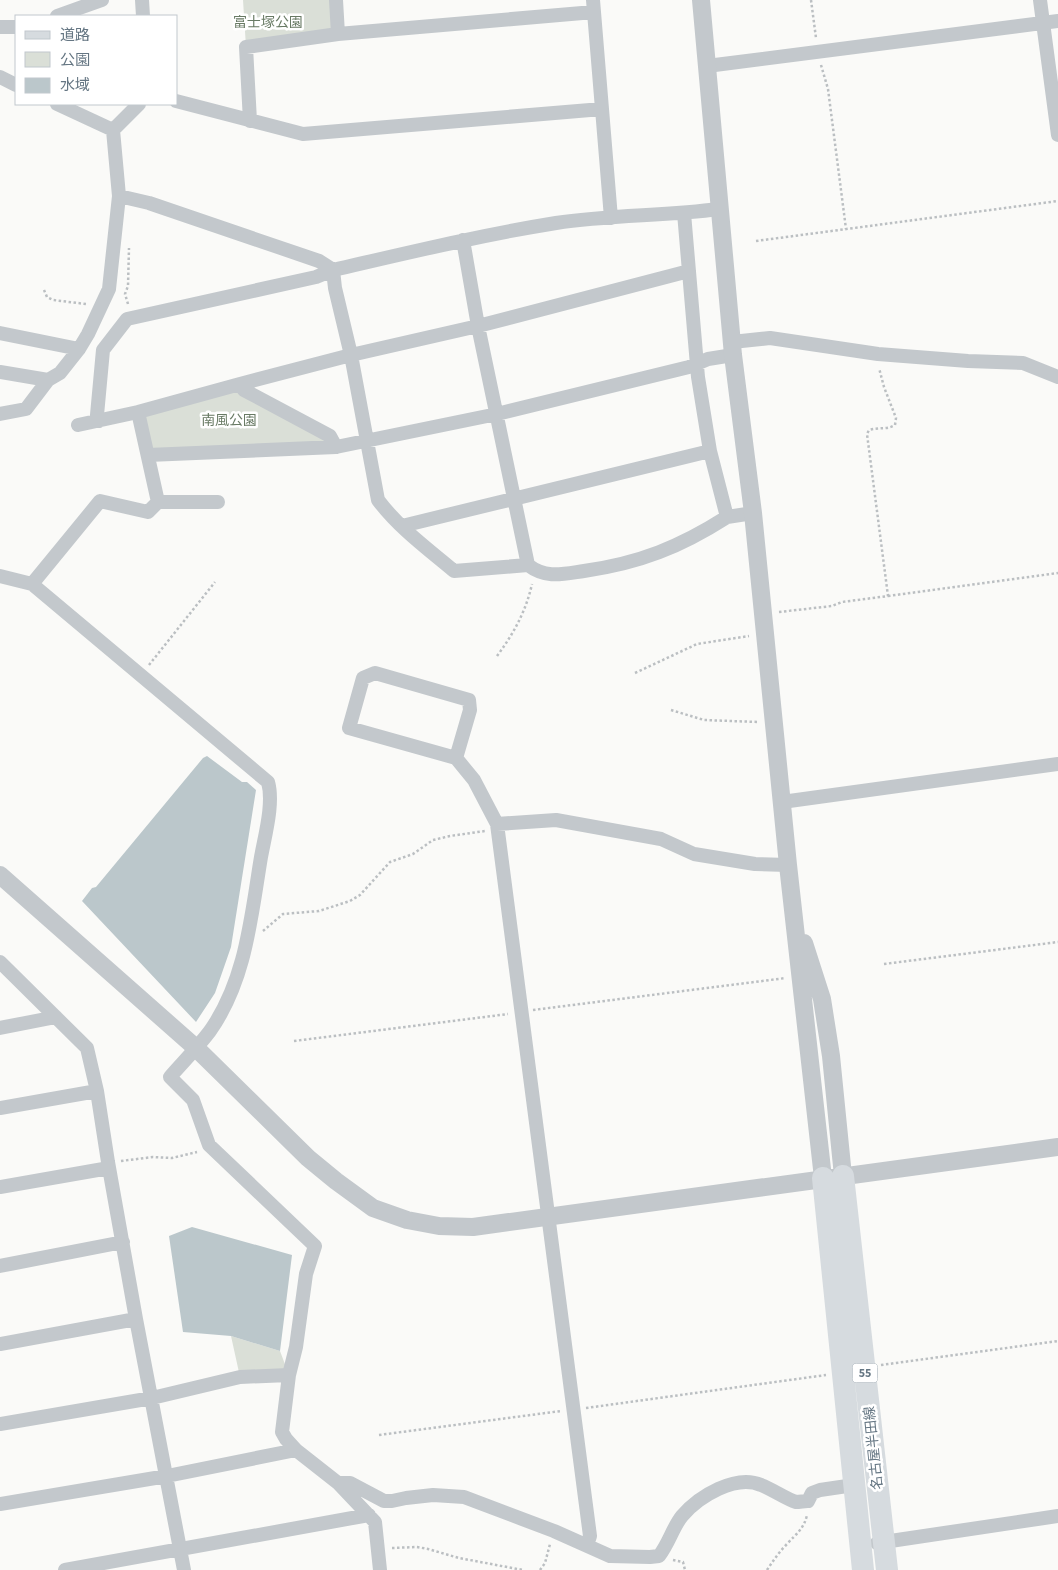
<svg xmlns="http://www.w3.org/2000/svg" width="1058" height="1570" font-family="'Source Sans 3','Noto Sans JP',sans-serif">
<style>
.green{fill:#dadfd7}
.water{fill:#bbc7cb}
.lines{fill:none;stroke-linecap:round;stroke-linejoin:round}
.path{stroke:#bbbfc2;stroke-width:2.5;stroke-dasharray:2.5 2.5;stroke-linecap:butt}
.minor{stroke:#c3c8cc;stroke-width:14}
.tertiary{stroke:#c3c8cc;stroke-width:18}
.primary{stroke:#d6dbdf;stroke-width:22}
.labels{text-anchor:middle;stroke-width:5;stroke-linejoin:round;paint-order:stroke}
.shield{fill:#fff;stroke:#939fa8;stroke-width:1}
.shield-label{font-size:12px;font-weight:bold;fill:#657683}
.park-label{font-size:14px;fill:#687a64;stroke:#fff}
.street-label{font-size:14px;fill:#657683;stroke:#fff}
</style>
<rect width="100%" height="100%" fill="#fafaf8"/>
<path class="green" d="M 243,0 L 336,0 L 338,34 L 246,47 Z
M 240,384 L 336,447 L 148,455 L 138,412 Z
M 231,1336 L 280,1351 L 289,1375 L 240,1377 Z"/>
<path class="water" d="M 207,756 L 242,782 L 247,782 L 256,790 L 231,947 L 215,993 L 196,1022 L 82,901 L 92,888 L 96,887 L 203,758 Z
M 192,1227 L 292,1255 L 280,1351 L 231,1336 L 183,1332 L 169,1236 Z"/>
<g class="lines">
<path class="path" d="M 811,0 L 816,38
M 821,65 L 828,89 L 846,229
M 756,241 L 1058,201
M 44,290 L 47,297 L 53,300 L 86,304
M 128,304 L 125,294 L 128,286 L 129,248
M 888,596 L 1058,573
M 779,612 L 832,606 L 842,602 L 888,596 L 867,434 L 869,430 C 879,427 887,430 895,425 L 896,418 L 884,387 L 879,368
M 497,656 C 514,633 526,611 532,584
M 149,665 L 215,582
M 635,673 L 697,644 L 749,636
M 671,710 L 704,720 L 758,722
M 263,931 L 283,914 L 319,911 L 350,901 L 360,895 L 390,862 L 413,854 L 433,840 L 450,836 L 485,831
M 884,964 L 1058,942
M 533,1010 L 786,978
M 294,1041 L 508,1014
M 121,1161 L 153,1157 L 172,1158 L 197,1152
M 881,1365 L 1058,1341
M 586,1408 L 826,1375
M 379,1435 L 561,1411
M 392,1548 L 417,1547 L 428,1549 L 459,1558 L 523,1570
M 673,1560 L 683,1562 L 685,1570
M 540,1570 L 545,1563 L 550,1544
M 767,1570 C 773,1561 779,1552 787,1544 C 796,1534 804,1529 807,1515"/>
<path class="minor" d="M 142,0 L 143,16
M 336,0 L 338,34
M 593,0 L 611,218
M 1040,0 L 1058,135
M 57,16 L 102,0
M 0,27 L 16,27
M 707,66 L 1058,21
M 0,77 L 16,85
M 176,101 L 303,134 L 602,109
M 57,104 L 113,130
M 250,121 L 246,47 L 338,34 L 594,12
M 113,130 L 139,104
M 119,196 L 149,203 L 319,261 L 333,270 L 335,288 L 351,355 L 378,500 C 399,528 428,549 454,571 L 528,565 C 546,579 563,574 584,571 C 640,563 680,547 727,517
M 684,213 L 698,377 L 710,451 L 727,517 L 753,513
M 463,240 L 478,326 L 528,565
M 0,333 L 79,349
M 732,342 L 770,338 L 878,354 L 968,361 L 1023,363 L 1058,377
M 0,372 L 48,380
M 240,384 L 351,355 L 478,326 L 689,271
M 0,414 L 26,409 L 48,380 L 60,373 L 79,349 L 88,334 L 109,289 L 119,196 L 113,130
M 99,421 L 97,415 L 103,350 L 127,319 L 316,277 L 333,270 C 407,253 481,235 556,223 C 610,215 665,216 719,209
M 78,425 L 138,412 L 240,384 L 244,390 L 330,436 L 336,447
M 148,455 L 336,447 L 497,414 L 689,367 L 708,359 L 733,355
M 158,502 L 218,502
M 402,526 L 710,451
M 0,576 L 32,584 L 268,782 C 274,803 265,835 261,857 C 251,917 246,980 210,1031 C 198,1047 183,1062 170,1077 L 193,1100 L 209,1145 L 315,1246 L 306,1274 L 296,1347 L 289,1375 L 282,1432 L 286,1439 L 296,1450 L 338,1483 L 375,1522 L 380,1570
M 32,584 L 100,501 L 148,512 L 158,502 L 138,412
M 456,758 L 349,728 L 363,678 L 375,673 L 469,700 L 470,710 L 456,758 L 474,780 L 497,824 L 590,1536 L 587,1545
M 782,802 L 1058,764
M 497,824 L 556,820 L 661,839 L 694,854 L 755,864 L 788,865
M 0,962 L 87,1048 L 97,1091 L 108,1162 L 136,1319 L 184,1570
M 0,1028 L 56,1017
M 0,1108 L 97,1091
M 0,1187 L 109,1168
M 0,1266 L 123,1242
M 0,1344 L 136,1319
M 0,1424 L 152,1398 L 240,1377 L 289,1375
M 338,1483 L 350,1483 L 384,1501 L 392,1501 L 406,1498 L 433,1495 L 464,1497 L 554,1531 L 610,1556 L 650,1557 L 659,1556 C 669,1543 673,1527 682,1516 C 699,1496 736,1474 761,1485 C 772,1489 786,1499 796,1502 C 800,1502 804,1501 808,1501 L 812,1493 L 820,1490 L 854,1485
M 0,1504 L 167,1476 L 296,1450
M 877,1543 L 1058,1516
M 65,1570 L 369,1515"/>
<path class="tertiary" d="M 701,0 L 733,355 L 753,513 L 788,865 L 823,1178
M 0,875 L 196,1048 L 308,1158 L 336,1181 L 373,1208 L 407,1220 L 439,1226 L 473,1227 L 1058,1147
M 804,943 L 822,999 L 831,1056 L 843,1176"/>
<path class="primary" d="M 843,1176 L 887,1570
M 823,1178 L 863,1570"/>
</g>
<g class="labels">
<rect class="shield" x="852.5" y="1363.5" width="25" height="19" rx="4"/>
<g class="shield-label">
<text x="865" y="1377">55</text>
</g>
<g class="park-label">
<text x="268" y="27">富士塚公園</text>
<text x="229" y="425">南風公園</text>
</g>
<g class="street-label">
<text transform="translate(873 1448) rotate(-96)" y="5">名古屋半田線</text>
</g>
</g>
<rect x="15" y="15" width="162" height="90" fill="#ffffff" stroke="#c1c8cd"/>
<rect x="25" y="31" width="25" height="8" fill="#d6dbdf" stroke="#c1c8cd"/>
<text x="60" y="40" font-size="15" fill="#657683">道路</text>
<rect x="25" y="52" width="25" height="15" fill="#dadfd7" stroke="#c1c8cd"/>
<text x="60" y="65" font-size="15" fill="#657683">公園</text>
<rect x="25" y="78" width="25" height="15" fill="#bbc7cb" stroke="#c1c8cd"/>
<text x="60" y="90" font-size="15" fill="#657683">水域</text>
</svg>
